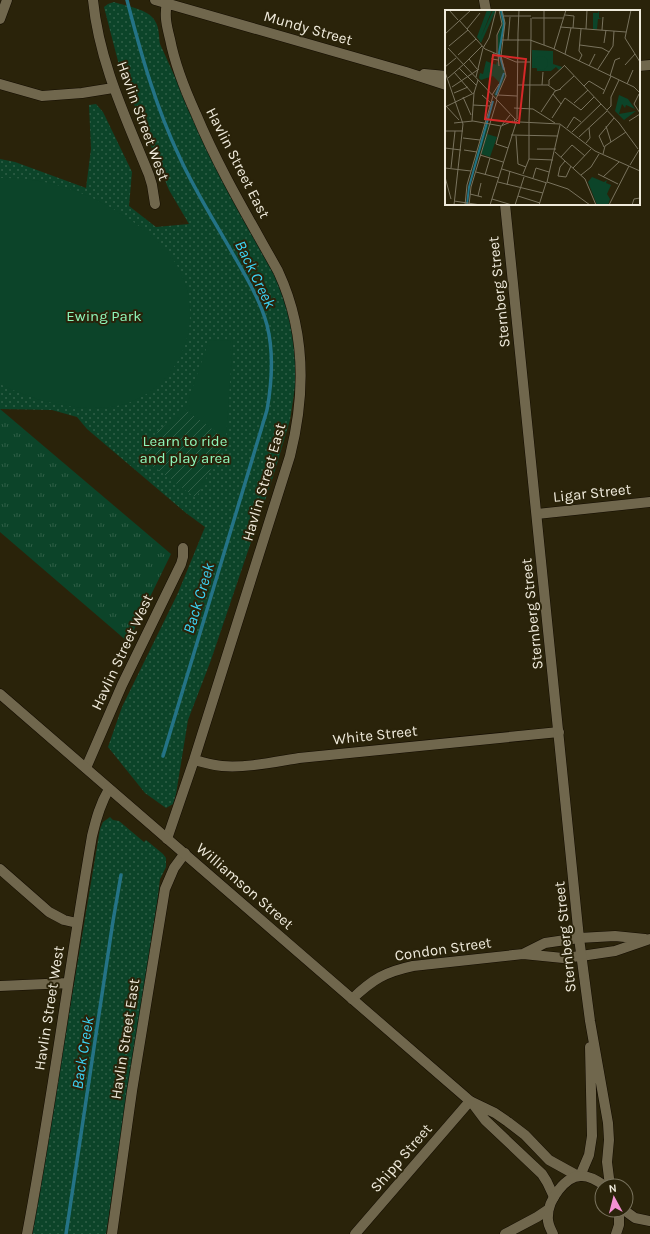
<svg xmlns="http://www.w3.org/2000/svg" width="650" height="1234" font-family="Karla,sans-serif">
<style>
.grass{fill:url(#grass-tufts)}
.park{fill:url(#park-dots)}
.garden{fill:url(#garden-furrows)}
.pitch{fill:#0c4429}
.lines{fill:none;stroke-linecap:round;stroke-linejoin:round}
.stream{stroke:#247386;stroke-width:3.5}
.minor-casing{stroke:#130c00;stroke-width:11}
.tertiary-casing{stroke:#130c00;stroke-width:11}
.secondary-casing{stroke:#130c00;stroke-width:11}
.minor{stroke:#70674d;stroke-width:10}
.tertiary{stroke:#70674d;stroke-width:10}
.secondary{stroke:#70674d;stroke-width:10}
.labels{text-anchor:middle;stroke-width:4;stroke-linejoin:round;paint-order:stroke}
.street-label{font-size:15px;fill:#efeadb;stroke:#2a230a}
.park-label{font-size:15px;fill:#8ff7bb;stroke:#2a230a}
.water-label{font-size:16px;font-style:italic;fill:#3cd2f3;stroke:#2a230a}
.inset-river{fill:none;stroke:#247386;stroke-width:2}
.inset-road{fill:none;stroke:#79735e;stroke-width:1}
.view{fill:#d62828;fill-opacity:0.15;stroke:#d62828;stroke-width:2}
.inset-edge{fill:none;stroke:#efeadb;stroke-width:2}
</style>
<defs>
<pattern id="grass-tufts" width="24" height="20" patternUnits="userSpaceOnUse"><rect width="24" height="20" fill="#0c4429"/><path d="M3 7l-1-3M5 7V3M7 7l1-3M15 17l-1-3M17 17v-4M19 17l1-3" fill="none" stroke="#305f47"/></pattern>
<pattern id="park-dots" width="8" height="8" patternUnits="userSpaceOnUse"><rect width="8" height="8" fill="#0c4429"/><path d="M2 2h.1M6 6h.1" fill="none" stroke="#305f47" stroke-width="1.8" stroke-linecap="round"/></pattern>
<pattern id="garden-furrows" width="10" height="10" patternUnits="userSpaceOnUse"><rect width="10" height="10" fill="#0c4429"/><path d="M-1 1l2-2M0 10L10 0M9 11l2-2" fill="none" stroke="#305f47"/></pattern>
</defs>
<rect width="100%" height="100%" fill="#2a230a"/>
<path class="grass" d="M 0,409 L 171,554 L 128,642 L 0,532 Z"/>
<path class="park" d="M 114,2 C 128,7 152,9 157,25 C 159,30 159,38 160,44 L 214,163 L 283,288 L 299,361 L 290,420 L 273,477 L 211,660 L 188,720 L 176,794 L 173,804 L 166,808 L 145,793 L 108,747 L 122,707 L 178,593 L 205,527 L 186,513 L 87,429 L 77,417 L 52,410 L 0,409 L 0,159 L 15,162 L 86,188 L 91,149 L 89,105 L 96,104 L 103,112 L 132,172 L 129,206 L 156,227 L 189,224 L 169,190 L 137,112 L 119,65 L 104,7 L 108,4 Z
M 110,817 L 113,820 L 119,821 L 144,842 L 146,840 L 163,854 L 166,858 L 166,867 L 160,879 L 158,896 L 106,1234 L 32,1234 L 100,829 L 103,822 Z"/>
<path class="garden" d="M 185,409 L 226,439 L 196,498 L 145,460 L 158,431 Z"/>
<path class="pitch" d="M 0,178 C 41,177 80,189 115,210 C 139,225 167,245 180,271 C 205,321 182,384 128,403 C 90,416 35,402 0,384 Z
M 233,340 L 226,439 L 185,409 L 209,341 Z"/>
<g class="lines">
<path class="stream" d="M 127,0 C 141,54 156,108 180,158 C 195,191 215,222 233,254 C 246,277 260,299 267,325 C 274,353 272,382 267,410 L 163,756
M 66,1234 L 113,921 L 121,875"/>
<g class="minor-casing">
<path id="minor" d="M 93,0 C 99,62 126,118 149,175 L 152,185 L 155,204
M 155,0 L 406,72 L 446,85
M 167,3 C 164,16 167,27 170,39 C 175,65 185,90 196,114 C 219,169 249,219 278,271 C 306,331 306,393 290,456 L 194,760 L 167,839
M 0,19 L 7,0
M 639,66 L 650,65
M 424,74 L 446,76
M 0,84 L 42,96 L 82,93 L 113,88
M 537,514 L 650,502
M 194,760 C 203,762 212,765 222,766 C 247,768 274,762 299,758 L 559,732
M 86,768 L 122,685 L 181,564 L 183,557 L 183,548
M 0,869 L 49,912 L 64,920 L 77,923
M 523,954 L 545,943 L 579,938 L 615,936 L 645,939
M 0,986 L 68,983
M 352,999 C 373,979 385,972 413,966 L 523,954 L 563,958 L 581,956 L 615,951 L 650,939
M 27,1234 C 52,1102 69,969 92,836 C 96,819 100,804 109,789
M 112,1234 L 132,1091 L 165,889 L 174,868 L 185,853
M 355,1234 L 470,1101"/>
</g>
<g class="tertiary-casing">
<path id="tertiary" d="M 484,0 L 486,11
M 505,204 L 579,938 L 590,1021 L 608,1123 L 609,1140 L 607,1162 L 610,1186
M 0,694 L 462,1094 L 470,1101 L 495,1113 L 508,1122 L 525,1135 L 549,1160 L 578,1176
M 473,1104 L 485,1120 L 542,1174 L 547,1182 L 554,1197
M 580,1176 L 589,1155 L 592,1136 L 590,1047"/>
</g>
<g class="secondary-casing">
<path id="secondary" d="M 624,1210 L 635,1218 L 650,1221
M 505,1234 L 537,1217 L 549,1209
M 553,1234 C 550,1228 547,1223 548,1216 C 548,1201 565,1175 582,1176 C 590,1176 598,1181 605,1186
M 616,1234 L 619,1225 L 619,1210"/>
</g>
<use href="#minor" class="minor"/>
<use href="#tertiary" class="tertiary"/>
<use href="#secondary" class="secondary"/>
</g>
<g class="labels">
<g class="street-label">
<text transform="translate(308 28) rotate(16)" y="5">Mundy Street</text>
<text transform="translate(143 121) rotate(70)" y="5">Havlin Street West</text>
<text transform="translate(238 163) rotate(63)" y="5">Havlin Street East</text>
<text transform="translate(499 292) rotate(-96)" y="5">Sternberg Street</text>
<text transform="translate(264 482) rotate(-74)" y="5">Havlin Street East</text>
<text transform="translate(592 493) rotate(-6)" y="5">Ligar Street</text>
<text transform="translate(532 614) rotate(-96)" y="5">Sternberg Street</text>
<text transform="translate(122 652) rotate(-65)" y="5">Havlin Street West</text>
<text transform="translate(375 735) rotate(-6)" y="5">White Street</text>
<text transform="translate(245 886) rotate(41)" y="5">Williamson Street</text>
<text transform="translate(565 937) rotate(-96)" y="5">Sternberg Street</text>
<text transform="translate(443 949) rotate(-8)" y="5">Condon Street</text>
<text transform="translate(49 1008) rotate(-81)" y="5">Havlin Street West</text>
<text transform="translate(125 1039) rotate(-81)" y="5">Havlin Street East</text>
<text transform="translate(401 1158) rotate(-49)" y="5">Shipp Street</text>
</g>
<g class="park-label">
<text x="104" y="321">Ewing Park</text>
<text x="185" y="446">Learn to ride<tspan x="185" dy="17">and play area</tspan></text>
</g>
<g class="water-label">
<text transform="translate(256 274) rotate(64)" y="6">Back Creek</text>
<text transform="translate(198 598) rotate(-73)" y="6">Back Creek</text>
<text transform="translate(82 1053) rotate(-81)" y="6">Back Creek</text>
</g>
</g>
<g transform="translate(445 10)">
<rect width="195" height="195" fill="#2a230a"/>
<path d="M 42,0 L 47,0 L 36,27 L 48,0 L 51,0 L 36,33 L 32,27 Z" fill="#0c4429"/>
<path d="M 174,85 L 183,89 L 190,99 L 181,95 L 180,98 L 177,94 L 174,104 L 191,101 L 179,110 L 170,101 Z" fill="#0c4429"/>
<path d="M 54,0 L 57,0 L 60,10 L 55,45 L 53,43 L 53,25 L 57,14 ZM 154,0 L 154,8 L 157,9 L 153,9 L 152,19 L 148,19 L 148,3 L 153,3 ZM 87,40 L 108,41 L 108,54 L 117,57 L 114,60 L 111,57 L 106,61 L 92,61 L 92,58 L 87,58 ZM 54,46 L 61,65 L 51,88 L 49,84 L 55,73 L 48,66 L 36,70 L 34,68 L 35,63 L 38,64 L 41,51 L 51,55 L 52,51 L 56,57 ZM 40,114 L 44,115 L 29,161 L 27,161 ZM 42,124 L 52,127 L 45,147 L 36,144 ZM 147,167 L 159,172 L 162,170 L 161,173 L 166,175 L 162,184 L 165,189 L 163,195 L 152,195 L 143,172 Z" fill="#0c4429"/>
<path d="M89 53a7 7 0 1 1 14 0a7 7 0 1 1-14 0ZM42 60a6 6 0 1 1 12 0a6 6 0 1 1-12 0Z" fill="#0c4429"/>
<path class="inset-river" d="M 56,0 L 59,14 L 54,43 L 59,60M 51,85 L 59,63M 22,195 L 24,177 L 48,91"/>
<path class="inset-road" d="M 4,0 L 13,10M 186,0 L 180,28 L 195,52M 120,5 L 129,6 L 128,18M 59,6 L 86,6M 86,8 L 86,27M 87,8 L 118,8M 14,10 L 40,39 L 71,52 L 85,52M 115,17 L 181,22M 22,19 L 35,3M 141,19 L 142,0M 157,20 L 158,7M 73,23 L 74,0M 0,24 L 26,0M 57,30 L 74,30M 63,30 L 65,7M 73,30 L 85,30 L 107,38 L 189,77 L 195,83M 159,33 L 161,20M 99,35 L 99,0M 135,35 L 157,38 L 164,42M 4,36 L 23,20M 3,38 L 70,109M 109,39 L 121,0M 49,43 L 47,49 L 53,50M 52,44 L 52,25 L 57,14 L 54,0M 53,44 L 54,56M 120,44 L 126,18M 13,45 L 31,29M 56,46 L 60,13 L 57,0M 24,49 L 32,59M 134,51 L 137,45 L 134,41 L 136,19M 19,54 L 37,36M 119,55 L 174,113 L 193,139M 180,55 L 190,44M 144,56 L 150,44M 0,57 L 11,48M 14,58 L 31,75M 153,59 L 168,36 L 169,21M 0,62 L 18,114M 9,62 L 27,83M 165,66 L 170,50 L 175,48M 31,67 L 38,38 L 44,28 L 51,0M 3,68 L 19,54M 182,74 L 188,60M 72,75 L 103,75 L 111,81M 97,75 L 98,62M 104,75 L 104,70 L 119,56M 139,76 L 144,71 L 159,80M 7,77 L 34,59M 115,79 L 129,66M 9,83 L 23,77M 108,84 L 116,94M 158,84 L 166,66M 194,84 L 189,94 L 195,103M 37,85 L 46,93M 47,85 L 54,74M 53,85 L 72,86M 18,87 L 26,105M 120,88 L 136,100 L 149,87M 51,89 L 61,66 L 56,46M 129,93 L 143,80M 28,95 L 45,96M 1,96 L 14,110M 0,97 L 29,83M 69,98 L 88,99 L 110,113M 162,100 L 166,96 L 166,87 L 174,70M 96,102 L 110,81 L 116,79M 107,108 L 120,88M 72,109 L 73,23M 27,111 L 29,83 L 33,70M 72,111 L 69,113 L 70,109 L 75,112 L 115,114 L 150,141 L 195,161M 184,111 L 195,104M 84,112 L 86,27M 9,113 L 28,111 L 56,116 L 68,111M 57,115 L 65,105M 56,116 L 51,134 L 63,138M 161,116 L 166,132M 122,118 L 129,107 L 136,112M 0,121 L 18,121M 127,122 L 156,94M 66,125 L 113,126M 71,126 L 73,154 L 81,157M 134,127 L 162,101M 18,128 L 35,130M 141,133 L 145,128 L 144,118M 159,137 L 154,126 L 169,108M 0,138 L 16,140M 92,139 L 111,139M 19,140 L 32,142M 110,142 L 140,169 L 151,195M 158,144 L 160,136 L 181,122M 35,145 L 58,152M 116,147 L 127,135 L 140,146M 84,149 L 108,150M 120,151 L 115,157 L 113,166 L 121,167 L 126,156M 185,155 L 194,140M 0,158 L 26,161M 6,158 L 10,121M 128,158 L 146,139M 57,159 L 102,173M 31,162 L 54,168M 78,164 L 84,149 L 84,113M 153,164 L 173,174M 40,165 L 45,148M 136,165 L 146,157 L 154,144M 0,167 L 6,189M 158,167 L 174,152M 88,168 L 91,158 L 104,162M 53,172 L 98,183M 102,172 L 115,115M 102,172 L 123,179 L 145,195M 62,175 L 65,161M 25,184 L 37,187M 33,186 L 36,173M 73,186 L 95,193M 47,189 L 67,195M 9,191 L 36,195M 9,195 L 18,114M 20,195 L 22,175 L 48,86M 24,195 L 26,177 L 52,90M 45,195 L 71,113M 70,195 L 79,167M 94,195 L 101,173M 164,195 L 184,156M 187,195 L 189,189 L 195,188"/>
<path class="view" d="M 48,45 L 81,49 L 74,113 L 40,109 Z"/>
<rect width="195" height="195" class="inset-edge"/>
</g>
<g transform="translate(614 1198) rotate(353)"><circle r="19" fill="#2a230a" stroke="#79735e"/>
<path d="M0-3L7 15L0 10L-7 15Z" fill="#f491d3"/>
<text y="-6" font-size="11" font-weight="bold" text-anchor="middle" fill="#efeadb">N</text>
</g>
</svg>
